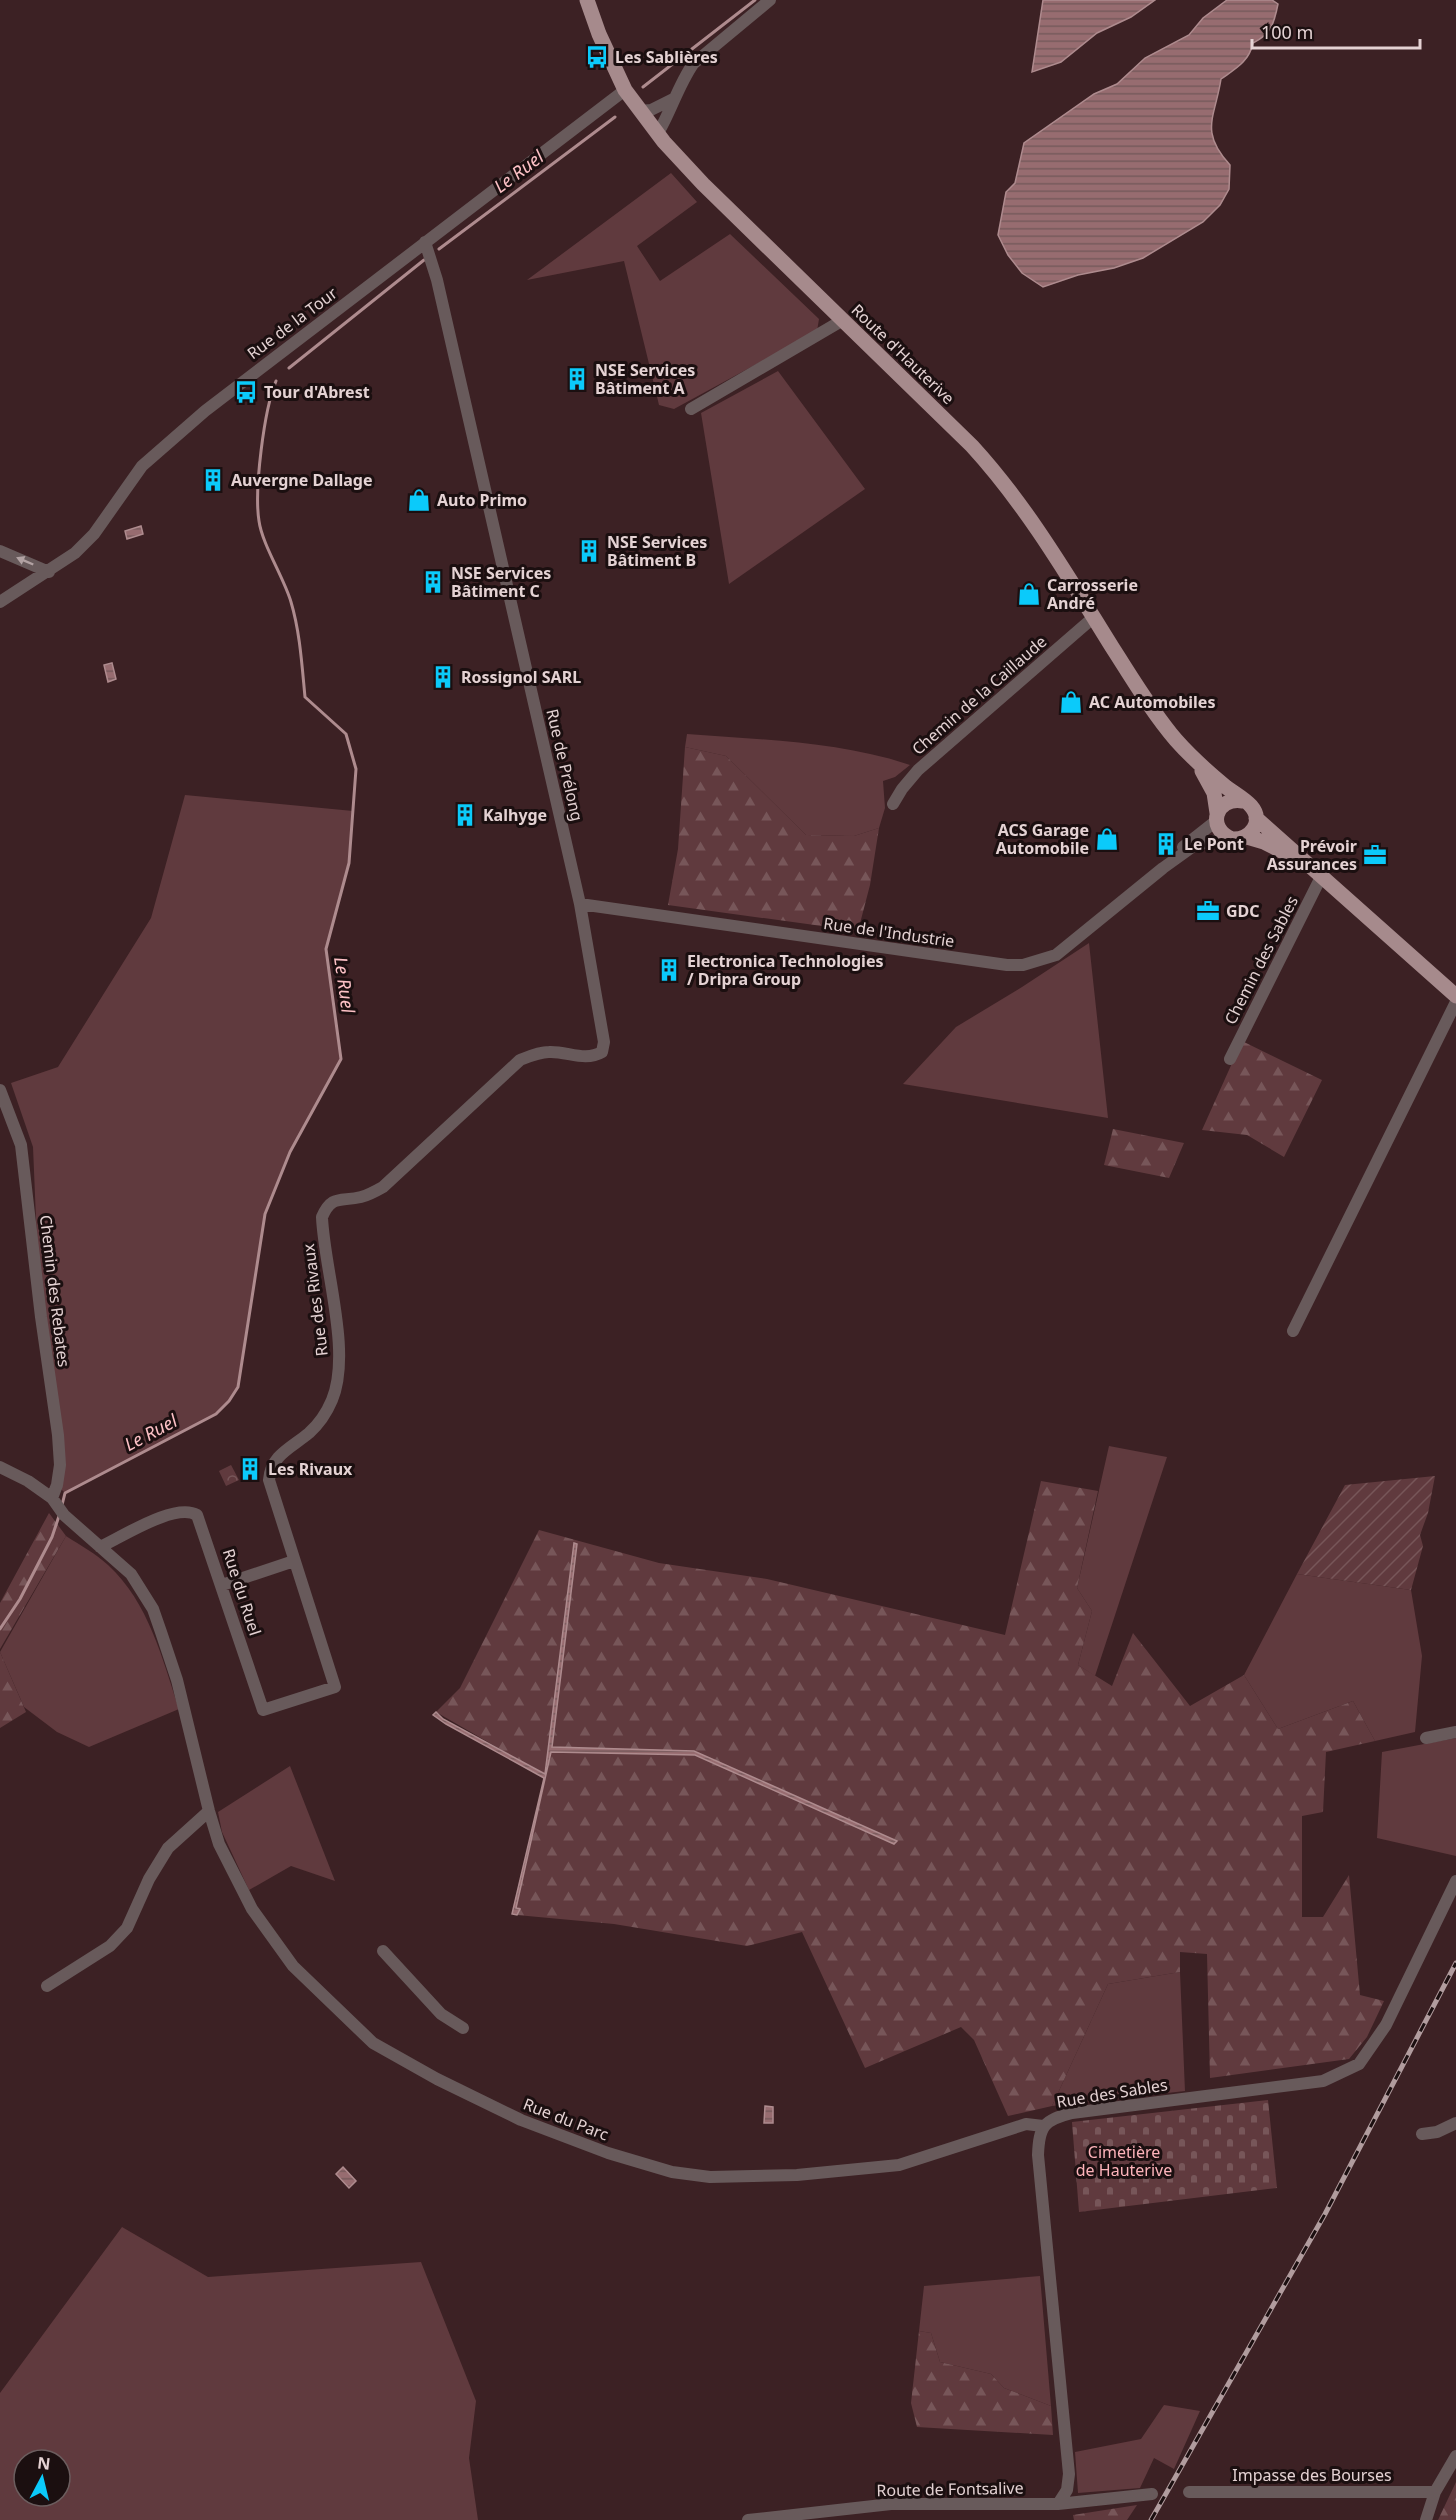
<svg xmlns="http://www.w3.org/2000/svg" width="1456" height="2520" font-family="'Noto Sans',sans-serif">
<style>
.grass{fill:#603a3e;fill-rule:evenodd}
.forest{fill:url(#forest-firs)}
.cemetery{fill:url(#cemetery-stones)}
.park{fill:url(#park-crowns)}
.garden{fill:url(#garden-furrows)}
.water{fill:url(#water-rules);stroke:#ae8b8e;stroke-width:1.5}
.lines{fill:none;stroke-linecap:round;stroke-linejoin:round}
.stream{stroke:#ae8b8e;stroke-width:3}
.minor{stroke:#685a5b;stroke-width:12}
.major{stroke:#a68a8c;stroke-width:15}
.rail-casing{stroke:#b19c9e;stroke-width:5}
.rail{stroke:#1b0f10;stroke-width:3;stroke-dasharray:9;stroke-linecap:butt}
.oneway{fill:#b2a2a3}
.labels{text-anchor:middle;stroke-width:6;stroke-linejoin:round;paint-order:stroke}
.poi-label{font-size:16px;font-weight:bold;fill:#e4d2d3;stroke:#1b0f10;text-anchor:start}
.street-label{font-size:16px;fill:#e4d2d3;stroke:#1b0f10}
.park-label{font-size:16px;fill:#fdb3ba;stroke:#1b0f10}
.water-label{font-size:18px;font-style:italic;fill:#fdc1c6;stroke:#1b0f10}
</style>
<defs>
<pattern id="forest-firs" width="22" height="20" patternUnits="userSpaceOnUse" patternTransform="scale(1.5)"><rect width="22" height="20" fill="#603a3e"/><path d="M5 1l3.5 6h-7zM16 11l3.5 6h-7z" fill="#775659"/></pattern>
<pattern id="cemetery-stones" width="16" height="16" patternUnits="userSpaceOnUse" patternTransform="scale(1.5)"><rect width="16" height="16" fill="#603a3e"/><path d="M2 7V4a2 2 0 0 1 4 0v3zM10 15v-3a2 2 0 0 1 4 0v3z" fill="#775659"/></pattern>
<pattern id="park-crowns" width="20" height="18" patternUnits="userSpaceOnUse" patternTransform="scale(1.5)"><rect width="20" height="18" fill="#603a3e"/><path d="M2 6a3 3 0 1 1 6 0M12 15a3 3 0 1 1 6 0" fill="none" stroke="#775659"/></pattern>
<pattern id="garden-furrows" width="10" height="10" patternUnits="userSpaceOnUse" patternTransform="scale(1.5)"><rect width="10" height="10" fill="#603a3e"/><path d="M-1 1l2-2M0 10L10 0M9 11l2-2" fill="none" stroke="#775659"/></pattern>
<pattern id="water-rules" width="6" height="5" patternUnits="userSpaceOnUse" patternTransform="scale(1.5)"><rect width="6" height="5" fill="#976c70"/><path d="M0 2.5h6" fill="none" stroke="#765a5c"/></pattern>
</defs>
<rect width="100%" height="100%" fill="#3c2124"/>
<path class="grass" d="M 671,173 L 697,202 L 637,246 L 660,281 L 730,234 L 819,319 L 817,331 L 674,409 L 659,405 L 624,261 L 527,280 Z
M 778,371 L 865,489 L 729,584 L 701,413 Z
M 687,734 C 762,740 838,741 910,765 L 895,777 L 883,781 L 885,808 L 879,828 L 854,836 L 806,835 L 726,756 L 685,747 Z
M 185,795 L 353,811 L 349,863 L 326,949 L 341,1059 L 290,1152 L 265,1214 L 238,1387 L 229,1401 L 216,1414 L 65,1493 L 57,1485 L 38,1267 L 33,1147 L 11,1083 L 58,1067 L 151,918 Z
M 1089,943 L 1108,1118 L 903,1084 L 956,1027 L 1022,987 Z
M 1109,1446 L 1167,1457 L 1095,1676 L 1078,1665 L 1092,1611 L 1077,1588 Z
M 66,1536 C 80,1545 96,1554 108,1565 C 149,1603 162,1658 179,1709 L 89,1747 L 57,1732 L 24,1707 L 0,1652 Z
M 1297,1574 L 1411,1590 L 1422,1656 L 1415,1732 L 1375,1741 L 1353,1701 L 1278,1729 L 1244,1675 Z
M 1456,1738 L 1456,1856 L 1377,1838 L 1382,1752 Z
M 290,1766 L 335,1881 L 291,1866 L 249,1890 L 222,1832 L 218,1812 Z
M 1180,1972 L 1185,2091 L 1052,2106 L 1108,1984 Z
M 122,2227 L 208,2277 L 421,2262 L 476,2401 L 469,2458 L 478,2520 L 0,2520 L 0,2393 ZM 24,2460 L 60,2460 L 60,2496 L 24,2496 Z
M 1040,2276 L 1051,2406 L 1004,2388 L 991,2374 L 940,2362 L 931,2333 L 919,2331 L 924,2286 Z
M 1164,2405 L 1200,2411 L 1174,2469 L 1154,2458 L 1140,2488 L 1078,2493 L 1075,2452 L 1141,2439 Z"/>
<path class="forest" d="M 685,747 L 726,756 L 806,835 L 854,836 L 879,828 L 870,885 L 858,931 L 668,905 L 678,849 Z
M 1242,1041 L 1322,1080 L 1284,1157 L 1247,1135 L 1202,1130 Z
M 1113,1129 L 1184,1143 L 1169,1178 L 1104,1165 Z
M 1041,1481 L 1098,1491 L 1077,1588 L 1092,1611 L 1078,1665 L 1112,1686 L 1133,1633 L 1190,1706 L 1244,1675 L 1278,1729 L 1353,1701 L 1375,1741 L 1326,1752 L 1323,1812 L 1302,1816 L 1302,1917 L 1323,1917 L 1349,1875 L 1360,1995 L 1384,2001 L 1367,2037 L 1349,2059 L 1210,2078 L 1207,1954 L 1180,1952 L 1180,1972 L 1108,1984 L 1052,2106 L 1008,2116 L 974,2040 L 961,2027 L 865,2068 L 802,1932 L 747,1946 L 614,1924 L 517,1915 L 516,1908 L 545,1775 L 436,1712 L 460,1688 L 539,1530 L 659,1563 L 767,1579 L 1005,1635 Z
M 49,1513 L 66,1536 L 0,1649 L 0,1603 Z
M 0,1652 L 26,1712 L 0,1728 Z
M 919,2331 L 931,2333 L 940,2362 L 991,2374 L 1004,2388 L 1051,2406 L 1053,2435 L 917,2427 L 911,2403 Z
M 1456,2482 L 1456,2520 L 1438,2520 Z
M 1137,2505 L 1127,2520 L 1074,2520 L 1073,2515 Z"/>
<path class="cemetery" d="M 1268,2100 L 1277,2188 L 1079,2212 L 1072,2122 Z"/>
<path class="park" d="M 231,1465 L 239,1480 L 226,1486 L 219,1471 Z"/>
<path class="garden" d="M 1435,1476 L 1428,1513 L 1420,1535 L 1423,1546 L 1411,1590 L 1297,1574 L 1345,1485 Z"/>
<path class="water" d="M 1043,0 L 1155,0 L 1131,17 L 1097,33 L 1061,62 L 1032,72 Z
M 1227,0 L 1272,0 L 1278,4 C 1274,24 1271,34 1253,43 C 1249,62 1235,69 1221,79 C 1215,118 1199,131 1230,165 L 1229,189 L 1220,205 L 1203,222 L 1143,258 L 1114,268 L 1078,275 L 1043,287 L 1022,273 L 1008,255 L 998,235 L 1006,192 L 1015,183 L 1024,143 L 1094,94 L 1117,84 L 1145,58 L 1189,35 L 1203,18 Z
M 141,526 L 143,534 L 127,539 L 125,531 Z
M 112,663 L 116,679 L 108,682 L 104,665 Z
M 574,1543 L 577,1544 L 552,1747 L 694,1751 L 897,1841 L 894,1844 L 695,1755 L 551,1752 L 516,1908 L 520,1909 L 517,1915 L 512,1914 L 544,1778 L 446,1724 L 433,1715 L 436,1712 L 443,1719 L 545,1774 Z
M 765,2106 L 773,2107 L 773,2123 L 764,2123 Z
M 343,2167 L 356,2181 L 349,2188 L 336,2174 Z"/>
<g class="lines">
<path class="stream" d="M 643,87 L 755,0
M 439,249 L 615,117
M 289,368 L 424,260
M 62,1505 L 65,1493 L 216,1414 L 229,1401 L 238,1387 L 265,1214 L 290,1152 L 341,1059 L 326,949 L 349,863 L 356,769 L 346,734 L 305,697 C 302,666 300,632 291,602 C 284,578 262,544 259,521 C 254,490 264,410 276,381
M 0,1629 L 20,1599 L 52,1537 L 59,1516"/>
<path class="minor" d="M 640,111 L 651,110 L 675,98
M 658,133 C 671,111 678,86 693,64 L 770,0
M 691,409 L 843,320
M 0,551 L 49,572
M 0,602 L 75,553 L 94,534 L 142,466 L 205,411 L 625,90
M 893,804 L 902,789 L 918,770 L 1094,617
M 1183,847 L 1216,821
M 580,904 L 1007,965 L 1023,965 L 1056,955 L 1163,868 L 1195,845 L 1229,838
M 1230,1059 L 1322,875
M 0,1090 L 21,1145 L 41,1317 L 58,1435 L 60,1465 L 57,1485 L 52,1498
M 1293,1331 L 1456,1002
M 0,1467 L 28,1481 L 52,1498 L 64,1515 L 131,1574 L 153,1609 L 161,1632 L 177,1680 L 209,1811 L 219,1844 L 252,1909 L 293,1966 L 373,2043 L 437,2079 L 521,2120 L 608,2153 L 672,2172 L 710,2177 L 797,2175 L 899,2165 L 1026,2124 L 1043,2126
M 100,1547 C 122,1537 175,1502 197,1515 L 263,1710 L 335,1687 L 269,1480 C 271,1455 291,1448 309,1433 C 319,1424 327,1412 332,1400 C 352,1352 324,1269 322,1217 C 332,1194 341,1202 361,1197 C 369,1195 376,1191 383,1187 L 520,1060 C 530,1056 539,1052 549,1052 C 567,1051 585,1062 602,1052 L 604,1042 L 580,904 L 437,280 L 425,242
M 222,1585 L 294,1561
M 1426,1738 L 1456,1732
M 383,1951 L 441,2014 L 463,2028
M 47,1986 L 110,1946 L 127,1928 L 149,1879 L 168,1848 L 209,1811
M 1422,2134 L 1437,2132 L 1456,2123
M 1189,2492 L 1435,2492
M 1058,2504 L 1067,2490 L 1069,2474 L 1038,2155 C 1039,2126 1044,2120 1072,2113 L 1323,2081 L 1359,2064 L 1386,2025 L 1456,1881
M 748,2520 L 891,2504 L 1058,2504 L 1152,2494
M 1426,2520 L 1435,2492 L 1456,2456"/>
<path class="major" d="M 587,0 L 599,34 L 625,90 L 664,142 L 703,184 L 972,446 C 1027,506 1069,578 1112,647 C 1132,678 1152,712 1176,740 C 1191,757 1209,773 1226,787 C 1234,793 1245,799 1251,806 C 1265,822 1250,840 1232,839 C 1206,829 1215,796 1243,801
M 1202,771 L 1214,793 L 1217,813
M 1256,818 L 1456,996
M 1247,837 L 1264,842 L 1289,855"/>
<g class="rail-casing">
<path id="rail" d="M 1151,2520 L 1325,2214 L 1456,1963"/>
</g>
<use href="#rail" class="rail"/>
</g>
<defs><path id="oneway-solid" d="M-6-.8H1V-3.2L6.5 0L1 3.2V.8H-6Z" transform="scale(1.5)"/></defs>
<use class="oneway" href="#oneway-solid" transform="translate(25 561) rotate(-157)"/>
<defs>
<g id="bus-bare" transform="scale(1.8)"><path d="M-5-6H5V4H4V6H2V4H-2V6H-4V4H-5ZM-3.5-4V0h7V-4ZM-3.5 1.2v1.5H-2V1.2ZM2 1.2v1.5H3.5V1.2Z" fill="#0bcafa" stroke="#1b0f10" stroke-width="2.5" paint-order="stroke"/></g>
<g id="building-bare" transform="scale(1.8)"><path d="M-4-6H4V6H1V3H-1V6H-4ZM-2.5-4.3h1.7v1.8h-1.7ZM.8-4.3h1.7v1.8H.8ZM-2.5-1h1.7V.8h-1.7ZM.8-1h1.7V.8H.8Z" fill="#0bcafa" stroke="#1b0f10" stroke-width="2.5" paint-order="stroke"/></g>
<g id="shop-bare" transform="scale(1.8)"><path d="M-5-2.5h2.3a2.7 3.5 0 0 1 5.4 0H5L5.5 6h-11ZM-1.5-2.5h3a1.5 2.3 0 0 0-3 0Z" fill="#0bcafa" stroke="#1b0f10" stroke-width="2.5" paint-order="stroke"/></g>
<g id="office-bare" transform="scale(1.8)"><path d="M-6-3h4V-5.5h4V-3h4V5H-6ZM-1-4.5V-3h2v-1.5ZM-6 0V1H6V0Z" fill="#0bcafa" stroke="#1b0f10" stroke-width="2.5" paint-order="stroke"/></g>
</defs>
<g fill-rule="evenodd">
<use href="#bus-bare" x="597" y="57"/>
<use href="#building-bare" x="577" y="379"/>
<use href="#bus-bare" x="246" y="392"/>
<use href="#building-bare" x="213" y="480"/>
<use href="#shop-bare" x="419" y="500"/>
<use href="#building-bare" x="589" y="551"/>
<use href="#building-bare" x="433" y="582"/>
<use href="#shop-bare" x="1029" y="594"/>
<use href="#building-bare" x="443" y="677"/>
<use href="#shop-bare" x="1071" y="702"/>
<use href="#building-bare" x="465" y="815"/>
<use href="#shop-bare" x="1107" y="839"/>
<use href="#building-bare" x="1166" y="844"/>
<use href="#office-bare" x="1375" y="855"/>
<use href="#office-bare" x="1208" y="911"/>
<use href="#building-bare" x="669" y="970"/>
<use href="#building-bare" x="250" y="1469"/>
</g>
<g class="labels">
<g class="poi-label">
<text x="615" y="63">Les Sablières</text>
<text x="595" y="376">NSE Services<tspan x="595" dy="18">Bâtiment A</tspan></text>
<text x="264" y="398">Tour d'Abrest</text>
<text x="231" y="486">Auvergne Dallage</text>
<text x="437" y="506">Auto Primo</text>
<text x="607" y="548">NSE Services<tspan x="607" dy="18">Bâtiment B</tspan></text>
<text x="451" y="579">NSE Services<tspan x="451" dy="18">Bâtiment C</tspan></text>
<text x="1047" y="591">Carrosserie<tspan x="1047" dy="18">André</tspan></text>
<text x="461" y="683">Rossignol SARL</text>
<text x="1089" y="708">AC Automobiles</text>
<text x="483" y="821">Kalhyge</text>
<text x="1089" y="836" text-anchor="end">ACS Garage<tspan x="1089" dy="18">Automobile</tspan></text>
<text x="1184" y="850">Le Pont</text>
<text x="1357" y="852" text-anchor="end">Prévoir<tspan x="1357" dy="18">Assurances</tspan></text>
<text x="1226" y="917">GDC</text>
<text x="687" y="967">Electronica Technologies<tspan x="687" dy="18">/ Dripra Group</tspan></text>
<text x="268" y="1475">Les Rivaux</text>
</g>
<g class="street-label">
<text transform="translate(292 323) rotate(-37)" y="6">Rue de la Tour</text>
<text transform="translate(903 354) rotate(44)" y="6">Route d'Hauterive</text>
<text transform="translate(979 695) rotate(-41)" y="6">Chemin de la Caillaude</text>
<text transform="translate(565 765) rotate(77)" y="6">Rue de Prélong</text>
<text transform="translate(889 932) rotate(8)" y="6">Rue de l'Industrie</text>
<text transform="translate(1261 960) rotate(-63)" y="6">Chemin des Sables</text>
<text transform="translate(55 1291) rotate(83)" y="6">Chemin des Rebates</text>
<text transform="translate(315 1300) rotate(-97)" y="6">Rue des Rivaux</text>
<text transform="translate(242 1592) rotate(72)" y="6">Rue du Ruel</text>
<text transform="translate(1112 2093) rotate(-9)" y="6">Rue des Sables</text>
<text transform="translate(566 2119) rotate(21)" y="6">Rue du Parc</text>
<text x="1312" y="2481">Impasse des Bourses</text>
<text transform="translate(950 2489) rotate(-1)" y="6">Route de Fontsalive</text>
</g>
<g class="park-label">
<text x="1124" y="2158">Cimetière<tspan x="1124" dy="18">de Hauterive</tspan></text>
</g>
<g class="water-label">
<text transform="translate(519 172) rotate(-37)" y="6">Le Ruel</text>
<text transform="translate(344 985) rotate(82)" y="6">Le Ruel</text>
<text transform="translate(151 1433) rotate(-28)" y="6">Le Ruel</text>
</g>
</g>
<g transform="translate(42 2478) rotate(7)"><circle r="28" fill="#1b0f10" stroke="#6b5d5e" stroke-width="1.5"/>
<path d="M0-4.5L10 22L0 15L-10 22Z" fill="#0bcafa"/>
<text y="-9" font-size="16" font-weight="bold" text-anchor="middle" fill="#e4d2d3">N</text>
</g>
<path d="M1252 39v9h168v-9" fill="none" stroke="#e4d2d3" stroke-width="3"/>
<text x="1261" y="39" font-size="18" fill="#e4d2d3" stroke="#1b0f10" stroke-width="4.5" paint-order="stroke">100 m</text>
</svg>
